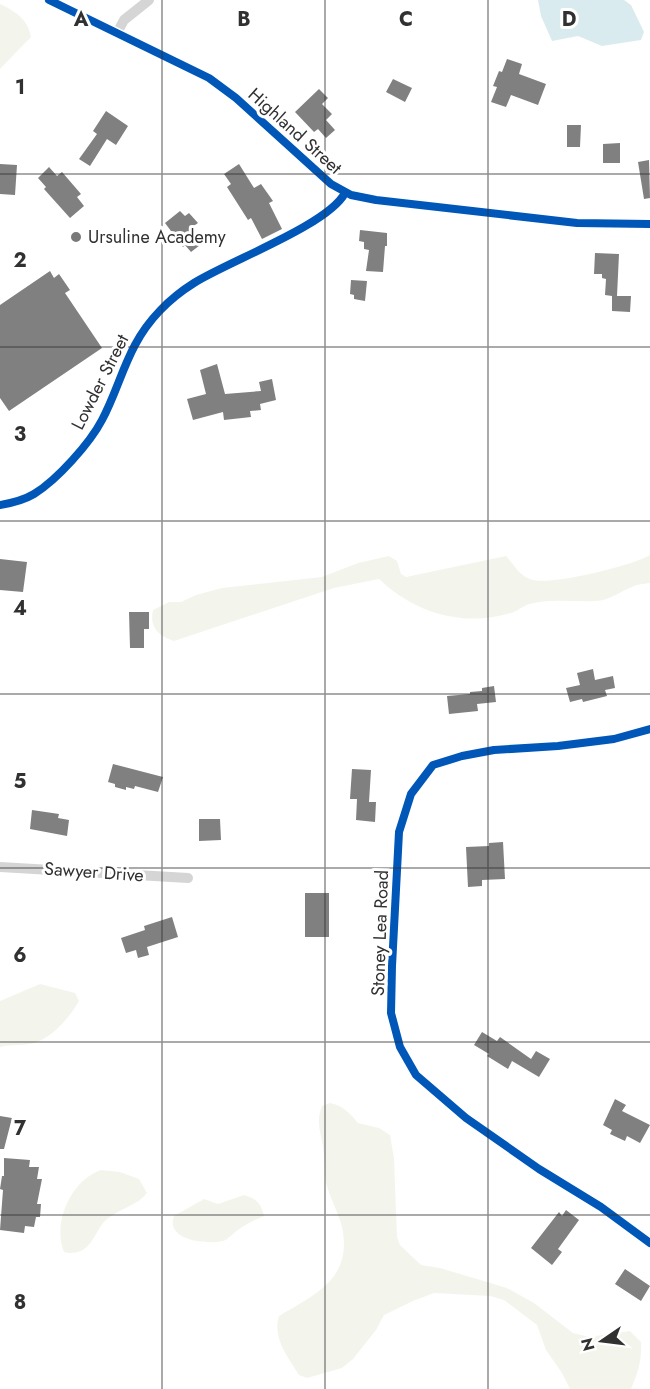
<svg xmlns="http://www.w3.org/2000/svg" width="650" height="1389" font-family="Jost,sans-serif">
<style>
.green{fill:#f3f5ed}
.water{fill:#daebf0}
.building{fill:#808080}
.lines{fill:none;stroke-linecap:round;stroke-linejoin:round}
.street{stroke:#d5d5d5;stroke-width:10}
.cycleway-casing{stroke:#fff;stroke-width:11}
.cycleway{stroke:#0057b8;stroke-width:8}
.grid{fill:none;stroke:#313131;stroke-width:1.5;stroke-opacity:0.55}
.poi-dot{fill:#797979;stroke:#fff;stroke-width:2}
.labels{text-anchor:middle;stroke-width:6;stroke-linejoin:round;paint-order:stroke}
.street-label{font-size:18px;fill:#313131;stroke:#fff}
.poi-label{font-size:18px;fill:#313131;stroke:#fff;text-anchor:start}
.grid-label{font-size:20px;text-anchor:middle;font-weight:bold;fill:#313131;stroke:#fff;stroke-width:6;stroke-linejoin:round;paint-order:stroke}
</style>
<rect width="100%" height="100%" fill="#fff"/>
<path class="green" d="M 0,4 C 15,11 28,19 31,37 L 0,69 Z
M 650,555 L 650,583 C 644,584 637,584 632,587 C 622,591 614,597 603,600 C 579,604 554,597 530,604 C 524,605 519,610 514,612 C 466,628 415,614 379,579 L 334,588 L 174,641 C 158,636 149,627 153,610 L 169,602 L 181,602 L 196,595 L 222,588 L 322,577 L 358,563 L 389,556 L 397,561 L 401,574 L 406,577 L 506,556 C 514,565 521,578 533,580 C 553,585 631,566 650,555 Z
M 40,984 L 75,993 L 79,1001 C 70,1017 52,1038 34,1043 C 23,1046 11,1044 0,1047 L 0,1001 Z
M 330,1103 C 343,1106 349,1112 358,1123 L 379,1128 L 390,1135 L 394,1158 L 397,1237 L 400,1245 L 421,1265 L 440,1268 L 507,1288 L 534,1303 L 573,1333 L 589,1337 L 630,1331 L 641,1342 C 642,1360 638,1373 631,1389 L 570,1389 L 562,1373 L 546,1350 L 537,1325 L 504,1300 L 490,1296 L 434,1293 L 413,1301 L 384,1315 L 376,1330 L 353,1359 L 342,1368 L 307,1378 L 299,1375 C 288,1357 272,1338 279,1316 C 316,1294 353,1278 342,1227 C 338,1212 330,1198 326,1183 C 324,1171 325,1158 323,1146 C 320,1131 316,1121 322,1106 Z
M 101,1170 L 120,1172 L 139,1179 L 147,1193 C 137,1206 118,1209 106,1220 C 97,1228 94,1243 83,1250 C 77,1253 70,1254 64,1252 C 52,1223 71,1180 101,1170 Z
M 244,1195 C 257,1199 261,1203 264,1216 C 255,1220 246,1224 238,1230 C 233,1233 228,1240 223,1241 C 205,1245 165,1240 174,1216 L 204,1199 L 218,1204 Z"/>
<path class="water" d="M 538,0 L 624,0 L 631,5 L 644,32 L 641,40 L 602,46 L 578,36 L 552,41 L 541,16 Z"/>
<path class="building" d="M 507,59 L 522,64 L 519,74 L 546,84 L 538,105 L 511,95 L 506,107 L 491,102 L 497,87 L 493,86 L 499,71 L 502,72 Z
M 393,79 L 412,88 L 405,102 L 386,92 Z
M 319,89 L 328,98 L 322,104 L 332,114 L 326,120 L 335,130 L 326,138 L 318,129 L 314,132 L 295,112 Z
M 106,111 L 128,126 L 116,145 L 107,139 L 90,166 L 79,159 L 97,134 L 93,131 Z
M 567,125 L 581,125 L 580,147 L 567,147 Z
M 620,143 L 620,163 L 603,163 L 603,144 Z
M 649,160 L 650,198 L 644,199 L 638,162 Z
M 0,164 L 17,165 L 15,195 L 0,194 Z
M 239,164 L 254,188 L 261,184 L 273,201 L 269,203 L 282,229 L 262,239 L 251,218 L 248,220 L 227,187 L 231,184 L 224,174 Z
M 49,167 L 57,176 L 62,172 L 81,194 L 77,197 L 84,206 L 70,218 L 44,189 L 46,187 L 38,178 Z
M 180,211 L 185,216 L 189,213 L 198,223 L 192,227 L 204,242 L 191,252 L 185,245 L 183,247 L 165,223 Z
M 360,230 L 387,233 L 387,246 L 385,246 L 383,272 L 366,271 L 369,250 L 364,249 L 364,242 L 359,241 Z
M 595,253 L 619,254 L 617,296 L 631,296 L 630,312 L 612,311 L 612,296 L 605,295 L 606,279 L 602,278 L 602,274 L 594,274 Z
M 50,271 L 54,278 L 59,274 L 70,290 L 65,293 L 102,348 L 9,411 L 0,398 L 0,305 Z
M 351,280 L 367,281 L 365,301 L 354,299 L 354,295 L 350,294 Z
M 217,364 L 225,394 L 261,391 L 259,382 L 272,379 L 276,400 L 260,404 L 261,410 L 250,411 L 251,417 L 224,420 L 223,412 L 193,420 L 187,399 L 206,394 L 200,370 Z
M 0,559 L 27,562 L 23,592 L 0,590 Z
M 129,612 L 149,612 L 149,629 L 144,629 L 144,648 L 130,648 Z
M 593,669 L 595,680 L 613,676 L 615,688 L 605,690 L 607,696 L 583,702 L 582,699 L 570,702 L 566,688 L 580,685 L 577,673 Z
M 494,686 L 496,702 L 477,704 L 478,711 L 449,714 L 447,696 L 470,694 L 470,692 L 482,691 L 482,688 Z
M 113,764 L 163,777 L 158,792 L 135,786 L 134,789 L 126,787 L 126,790 L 115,787 L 115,784 L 108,782 Z
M 352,769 L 371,770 L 369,802 L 376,802 L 375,822 L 356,820 L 357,799 L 350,799 Z
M 32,810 L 59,814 L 58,818 L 69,820 L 67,836 L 30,829 Z
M 199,819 L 220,819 L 221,840 L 199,841 Z
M 503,842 L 505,879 L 482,880 L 482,886 L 468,887 L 466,847 L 489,846 L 489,843 Z
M 305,893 L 329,893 L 329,937 L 305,937 Z
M 172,917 L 178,937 L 147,947 L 149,955 L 138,958 L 136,950 L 126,953 L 121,938 L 145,930 L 144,926 Z
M 482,1032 L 497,1041 L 500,1037 L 531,1059 L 536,1051 L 550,1059 L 539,1077 L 512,1061 L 508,1069 L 487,1056 L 489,1054 L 474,1045 Z
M 615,1099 L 626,1105 L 622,1111 L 650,1125 L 640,1143 L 627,1136 L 625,1141 L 610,1134 L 612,1130 L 603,1125 Z
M 0,1116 L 12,1118 L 4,1149 L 0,1149 Z
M 4,1158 L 30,1160 L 29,1167 L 39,1167 L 37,1179 L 42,1179 L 37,1204 L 41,1204 L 40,1217 L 36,1217 L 34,1227 L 25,1226 L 24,1233 L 0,1230 L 3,1190 L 0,1189 L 2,1176 L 4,1176 Z
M 566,1210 L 579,1220 L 558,1249 L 562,1252 L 552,1265 L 531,1248 L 559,1212 L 562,1216 Z
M 625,1269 L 650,1286 L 641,1301 L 615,1284 Z"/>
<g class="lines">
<path class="street" d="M 49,0 L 209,78 L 236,98 L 331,184 L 351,195 L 376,200 L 577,223 L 650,224
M 117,33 L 124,20 L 149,0
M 0,505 C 12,503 24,500 34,494 C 57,480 90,443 102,420 C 115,396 122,369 135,345 C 148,320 170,298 194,283 C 229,261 328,225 345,193
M 650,729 L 614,739 L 558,746 L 494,750 L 462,756 L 433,765 L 411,794 L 399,832 L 392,966 L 391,1013 L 400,1047 L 416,1075 L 466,1118 L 539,1169 L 601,1207 L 650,1243
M 0,867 L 188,878"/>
<g class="cycleway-casing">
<path id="cycleway" d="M 49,0 L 209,78 L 236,98 L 331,184 L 351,195 L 376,200 L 577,223 L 650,224
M 0,505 C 12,503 24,500 34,494 C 57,480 90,443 102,420 C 115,396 122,369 135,345 C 148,320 170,298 194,283 C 229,261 328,225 345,193
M 650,729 L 614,739 L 558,746 L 494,750 L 462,756 L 433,765 L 411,794 L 399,832 L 392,966 L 391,1013 L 400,1047 L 416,1075 L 466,1118 L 539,1169 L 601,1207 L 650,1243"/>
</g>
<use href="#cycleway" class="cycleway"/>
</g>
<path class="grid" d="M 162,0 L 162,1389M 325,0 L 325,1389M 488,0 L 488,1389M 0,174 L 650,174M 0,347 L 650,347M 0,521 L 650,521M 0,694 L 650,694M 0,868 L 650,868M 0,1042 L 650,1042M 0,1215 L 650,1215"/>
<circle class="poi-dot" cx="76" cy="237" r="6"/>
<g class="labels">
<g class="street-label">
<text transform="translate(295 131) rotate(42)" y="6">Highland Street</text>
<text transform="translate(100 382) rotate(-63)" y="6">Lowder Street</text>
<text transform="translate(94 872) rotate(4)" y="6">Sawyer Drive</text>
<text transform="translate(380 933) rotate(-88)" y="6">Stoney Lea Road</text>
</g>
<g class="poi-label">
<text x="88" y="243">Ursuline Academy</text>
</g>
</g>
<g class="grid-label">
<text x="81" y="26">A</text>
<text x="244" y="26">B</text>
<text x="406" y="26">C</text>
<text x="569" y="26">D</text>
<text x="20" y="94">1</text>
<text x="20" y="267">2</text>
<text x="20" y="441">3</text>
<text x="20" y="615">4</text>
<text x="20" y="788">5</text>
<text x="20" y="962">6</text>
<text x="20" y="1135">7</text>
<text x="20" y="1309">8</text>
</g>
<g transform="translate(602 1341) rotate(256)" stroke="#ffffff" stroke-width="4.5" paint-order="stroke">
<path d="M0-4.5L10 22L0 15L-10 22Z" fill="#313131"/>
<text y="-9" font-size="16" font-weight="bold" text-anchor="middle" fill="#313131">N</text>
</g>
</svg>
